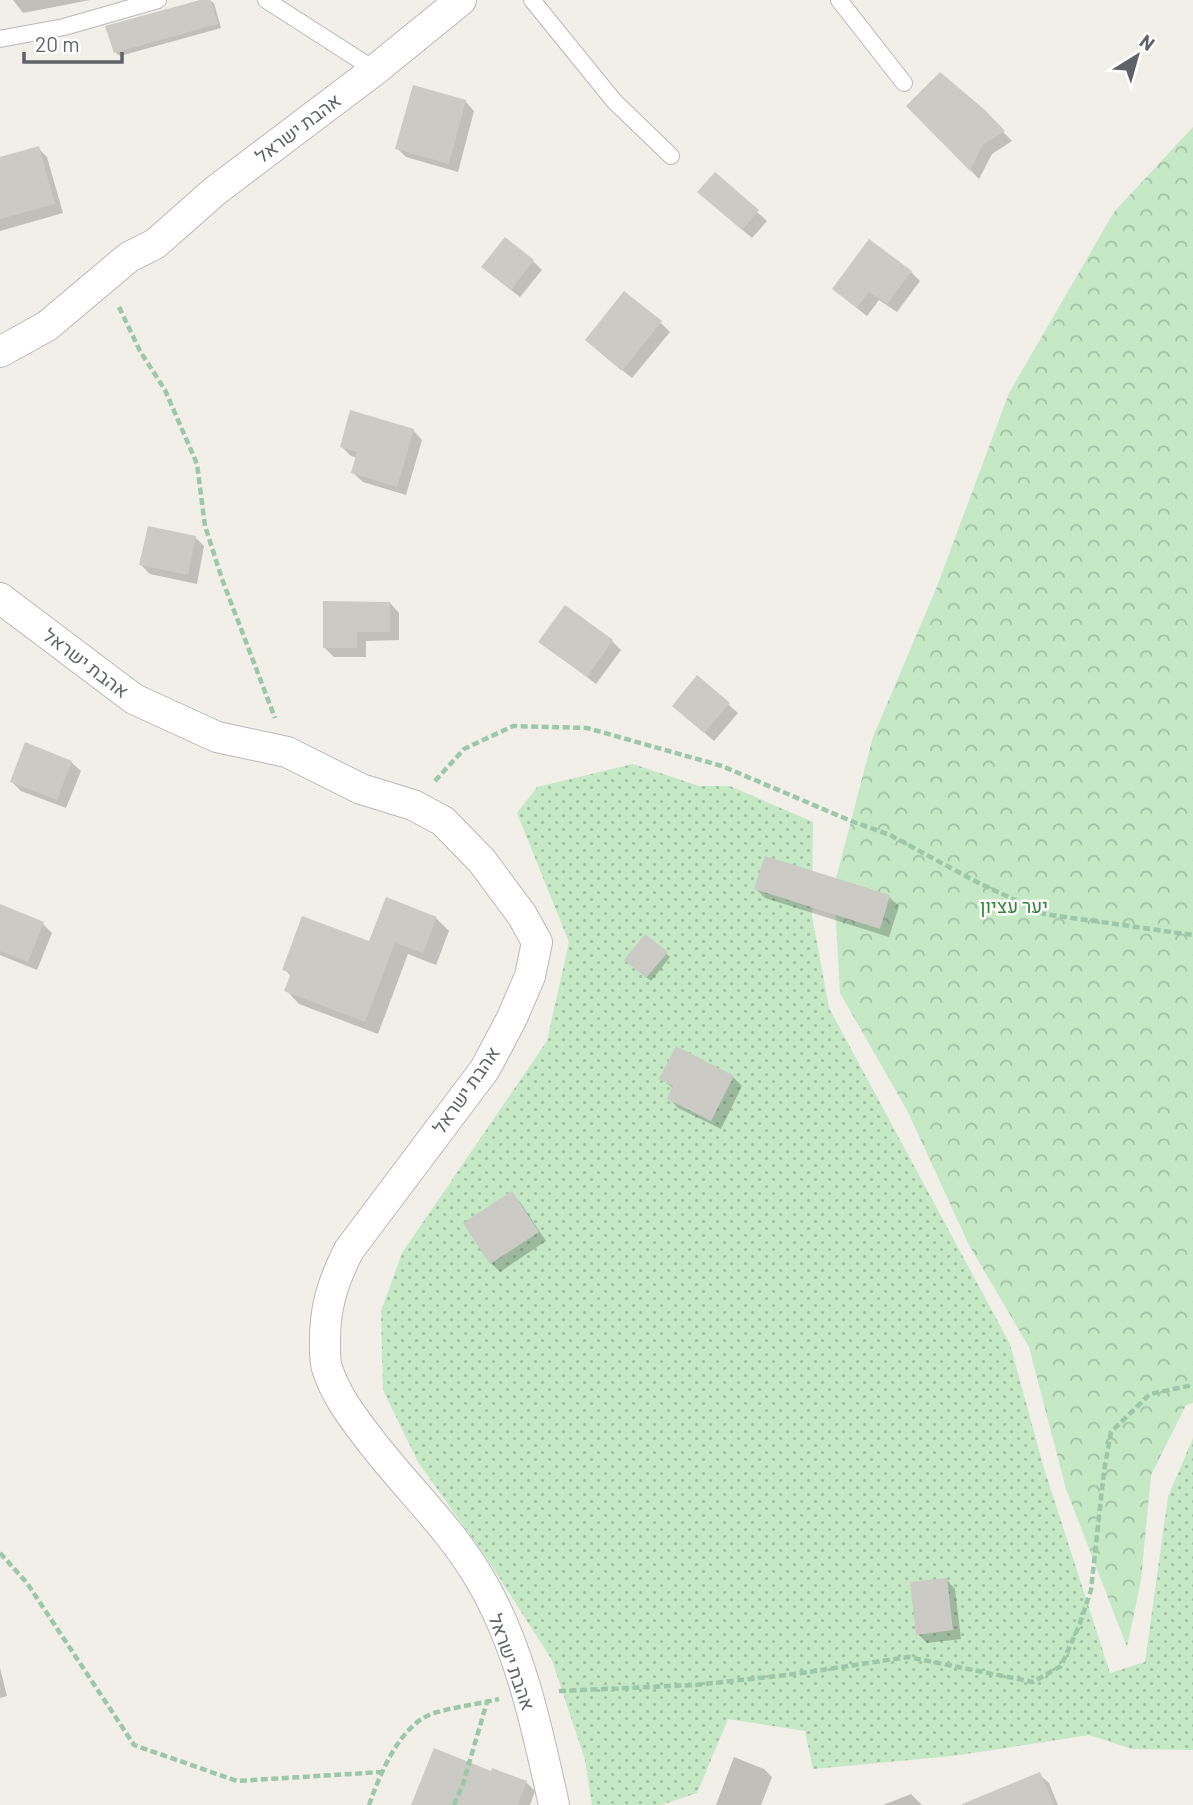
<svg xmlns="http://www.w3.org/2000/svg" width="1193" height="1805" font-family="Barlow,Heebo,sans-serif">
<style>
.green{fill:url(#green-dots)}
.forest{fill:url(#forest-crowns)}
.shadow{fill:#0003}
.building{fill:#cccac5}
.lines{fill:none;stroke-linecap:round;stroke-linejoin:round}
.service-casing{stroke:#b5b8bc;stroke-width:18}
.minor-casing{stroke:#b5b8bc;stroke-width:32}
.path{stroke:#9cc7a9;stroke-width:4.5;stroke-dasharray:7 3.5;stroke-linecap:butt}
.service{stroke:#fff;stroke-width:16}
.minor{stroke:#fff;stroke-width:30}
.labels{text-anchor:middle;stroke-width:5;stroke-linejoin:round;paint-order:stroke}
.street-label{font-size:19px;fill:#5f6368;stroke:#fff}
.park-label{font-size:19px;fill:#348238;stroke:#fff}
</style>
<defs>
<pattern id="green-dots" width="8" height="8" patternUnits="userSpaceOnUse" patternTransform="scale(1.75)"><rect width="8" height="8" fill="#c5e8c5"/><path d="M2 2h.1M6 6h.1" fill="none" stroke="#a3c0a4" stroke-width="1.8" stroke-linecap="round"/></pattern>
<pattern id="forest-crowns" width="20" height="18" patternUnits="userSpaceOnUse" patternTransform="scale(1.75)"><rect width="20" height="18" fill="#c5e8c5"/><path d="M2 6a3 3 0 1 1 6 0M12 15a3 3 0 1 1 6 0" fill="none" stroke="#a3c0a4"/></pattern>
</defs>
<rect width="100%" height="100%" fill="#f1efe8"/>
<path class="green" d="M 633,764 L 699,786 L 730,786 L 813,822 L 812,916 L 829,1008 L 1010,1344 L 1043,1465 L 1110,1673 L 1145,1662 L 1168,1497 L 1193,1438 L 1193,1750 L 1132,1749 L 1089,1735 L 953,1756 L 813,1769 L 805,1731 L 728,1719 L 697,1793 L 661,1805 L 592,1805 L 585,1760 L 552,1660 L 488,1560 L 418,1462 L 383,1390 L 381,1311 L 402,1253 L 547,1041 L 569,942 L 517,813 L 537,787 Z"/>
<path class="forest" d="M 1193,127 L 1193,1403 L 1186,1405 L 1151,1475 L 1141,1580 L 1127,1647 L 1066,1489 L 1029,1347 L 969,1245 L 908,1112 L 840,993 L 834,886 L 873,737 L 936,589 L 1009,393 L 1114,212 Z"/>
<path class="shadow" d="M 13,0 L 90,0 L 23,13 Z
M 207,0 L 214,3 L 221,28 L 120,56 L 115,52 Z
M 465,101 L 474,111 L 458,172 L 406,157 L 397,148 Z
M 908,106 L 984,112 L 1012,141 L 992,154 L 979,179 Z
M 38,148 L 47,157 L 63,213 L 0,231 L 0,159 Z
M 715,175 L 767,221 L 752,238 L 709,201 Z
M 533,261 L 542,270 L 520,297 L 493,276 Z
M 911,272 L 920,281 L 897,312 L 879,300 L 867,316 L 844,298 Z
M 661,323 L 670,332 L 632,378 L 596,349 Z
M 413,430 L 422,440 L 406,495 L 363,482 L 353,473 L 358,458 L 351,456 L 342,447 Z
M 195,537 L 204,546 L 197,584 L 150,574 L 141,565 Z
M 390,603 L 399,613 L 399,640 L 366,641 L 366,657 L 334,657 L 325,648 Z
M 612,641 L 621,650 L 596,684 L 541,642 Z
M 698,678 L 738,713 L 714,741 L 683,714 Z
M 71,762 L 81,771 L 66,808 L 21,791 L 12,782 Z
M 756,889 L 889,897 L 899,906 L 889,937 L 765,898 Z
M 0,906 L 43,924 L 52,933 L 37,970 L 0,955 Z
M 436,918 L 449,931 L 436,965 L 408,954 L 378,1034 L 299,1004 L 287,991 L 292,977 L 284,969 L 370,944 Z
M 666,953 L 670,957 L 651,981 L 630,964 Z
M 733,1077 L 742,1086 L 721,1129 L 678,1108 L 669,1098 L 674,1089 L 661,1078 Z
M 511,1193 L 520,1202 L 546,1241 L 500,1272 L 491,1263 Z
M 946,1579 L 955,1589 L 961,1639 L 927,1643 L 918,1634 Z
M 0,1668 L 7,1696 L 0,1698 Z
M 734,1757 L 764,1769 L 772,1777 L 761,1805 L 716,1805 Z
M 1039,1774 L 1049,1783 L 1058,1805 L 1013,1805 Z
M 526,1782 L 535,1791 L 530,1805 L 412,1805 Z
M 911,1794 L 922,1805 L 883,1805 Z"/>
<path class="building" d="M 200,0 L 211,0 L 218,24 L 114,53 L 105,26 Z
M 940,72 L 985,110 L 1005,131 L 983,145 L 970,171 L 906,106 Z
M 413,85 L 466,100 L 449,164 L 395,149 Z
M 39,146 L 55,204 L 0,219 L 0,157 Z
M 715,172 L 759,210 L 742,230 L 697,192 Z
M 505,237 L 534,260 L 511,290 L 481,267 Z
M 869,239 L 912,271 L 887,304 L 869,292 L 857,308 L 832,289 Z
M 624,291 L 662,321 L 622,371 L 585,340 Z
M 350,410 L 414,429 L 397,487 L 351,473 L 357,452 L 340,447 Z
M 148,526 L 196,536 L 188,575 L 139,565 Z
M 323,601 L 390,602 L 390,632 L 357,632 L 357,648 L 323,648 Z
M 565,605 L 613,640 L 587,677 L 538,642 Z
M 697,675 L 730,703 L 704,733 L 672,706 Z
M 25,742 L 72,761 L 57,800 L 10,782 Z
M 765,856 L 890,895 L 880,929 L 754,889 Z
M 386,897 L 437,917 L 423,953 L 395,943 L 365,1022 L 284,991 L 291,973 L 282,970 L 302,916 L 369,941 Z
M 0,904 L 44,922 L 28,962 L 0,951 Z
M 645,934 L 668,952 L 646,978 L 624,960 Z
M 676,1046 L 734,1076 L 711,1121 L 667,1099 L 673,1086 L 659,1079 Z
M 512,1191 L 539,1232 L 490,1264 L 463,1223 Z
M 947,1578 L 953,1630 L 916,1635 L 910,1582 Z
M 434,1748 L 491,1771 L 492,1768 L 527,1781 L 518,1805 L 411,1805 Z
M 1040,1772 L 1054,1805 L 962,1805 L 962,1804 Z"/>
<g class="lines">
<g class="service-casing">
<path id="service" d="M 266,0 L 375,70
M 532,0 L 614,101 L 671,156
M 839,0 L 904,83
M 0,39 L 64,27 L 158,0"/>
</g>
<g class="minor-casing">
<path id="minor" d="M 0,352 L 47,326 L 129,257 L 155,244 L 215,191 L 375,70 L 461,0
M 0,598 L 134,699 L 217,737 L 287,752 L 361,789 L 413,805 L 443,821 L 482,861 L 522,915 L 537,942 L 530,976 L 512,1018 L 485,1069 L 349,1250 C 332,1283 324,1310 325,1347 C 325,1354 325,1362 327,1368 C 335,1394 351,1415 367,1436 C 402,1483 446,1523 477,1574 C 519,1642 537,1727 554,1805"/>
</g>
<path class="path" d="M 119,307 L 140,351 L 165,390 L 197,464 L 205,526 L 222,579 L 275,718
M 435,781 L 464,749 L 513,726 L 587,728 L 722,766 L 851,821 L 890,835 L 973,880 L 1044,914 L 1193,935
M 0,1553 L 27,1583 L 134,1745 L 237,1781 L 382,1772
M 559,1691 L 695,1685 L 795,1674 L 908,1657 L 1033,1682 L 1061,1666 L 1079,1626 L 1091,1590 L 1104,1471 L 1111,1432 L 1150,1394 L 1193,1385
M 369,1805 C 380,1774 400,1724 434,1713 C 455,1707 478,1704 499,1699
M 454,1805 L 463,1784 L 487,1702"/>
<use href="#service" class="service"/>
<use href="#minor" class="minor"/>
</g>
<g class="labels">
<g class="street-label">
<text transform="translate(298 128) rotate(-37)" y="7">אהבת ישראל</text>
<text transform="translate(86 663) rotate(37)" y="7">אהבת ישראל</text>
<text transform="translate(466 1090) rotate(-55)" y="7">אהבת ישראל</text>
<text transform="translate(512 1662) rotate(70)" y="7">אהבת ישראל</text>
</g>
<g class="park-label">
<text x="1014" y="913">יער עציון</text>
</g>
</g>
<g transform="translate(1137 56) rotate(37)" stroke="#ffffff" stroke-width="5" paint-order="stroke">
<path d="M0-5L12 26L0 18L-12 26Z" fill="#5f6368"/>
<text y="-10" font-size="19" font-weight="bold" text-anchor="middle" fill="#5f6368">N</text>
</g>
<path d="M24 52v10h98v-10" fill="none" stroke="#5f6368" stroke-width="3.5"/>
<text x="35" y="52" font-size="21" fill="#5f6368" stroke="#ffffff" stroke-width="5" paint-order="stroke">20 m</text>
</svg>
